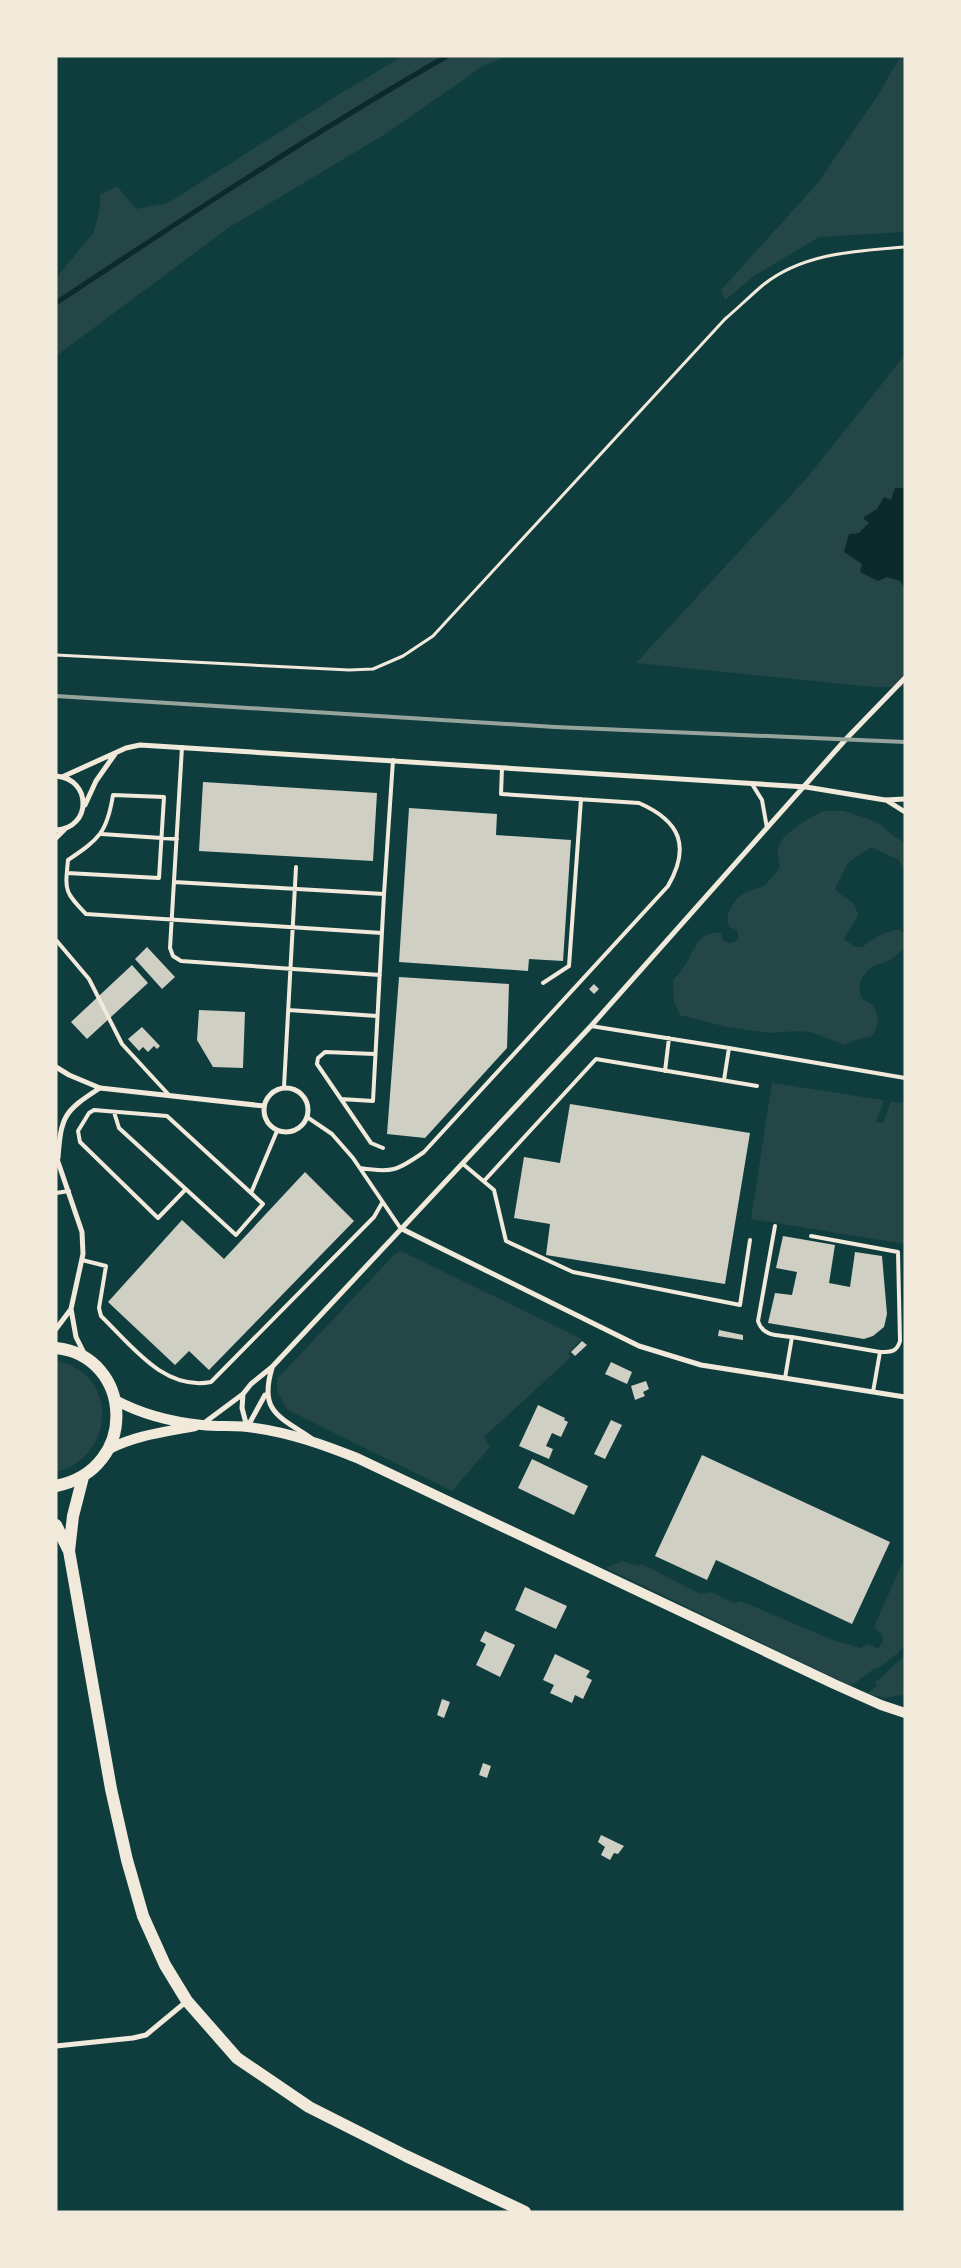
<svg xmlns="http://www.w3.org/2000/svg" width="961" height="2268" font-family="'Exo 2',sans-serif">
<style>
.green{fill:#244646}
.water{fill:#0a2a2b}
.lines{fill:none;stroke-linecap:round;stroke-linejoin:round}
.stream{stroke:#0a2a2b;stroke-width:5}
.building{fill:#cfcfc3}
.path{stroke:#f1e9da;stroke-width:3}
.service{stroke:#f1e9da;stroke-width:4}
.minor{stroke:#f1e9da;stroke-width:5}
.secondary{stroke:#f1e9da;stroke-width:10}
.primary{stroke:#f1e9da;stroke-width:12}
.rail{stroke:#97a49c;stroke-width:4}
</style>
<rect width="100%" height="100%" fill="#0f3d3e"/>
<path class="green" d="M 403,56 L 508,56 L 483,66 L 387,133 L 228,228 L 56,356 L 56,278 L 94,232 L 100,207 L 100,195 L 117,186 L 136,209 L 168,203 L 338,95 Z
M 901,56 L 905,56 L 905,232 L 819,237 L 754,276 L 725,300 L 721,290 L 817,184 L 878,95 Z
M 905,355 L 905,488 L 895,489 L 891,500 L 884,497 L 877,509 L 864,518 L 870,522 L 859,533 L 887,577 L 900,581 L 905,585 L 905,687 L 874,687 L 636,663 L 806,479 Z
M 823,811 L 844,811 L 866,818 L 880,824 L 895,837 L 905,843 L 905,873 L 899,860 L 871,847 L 848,863 L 835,889 C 845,901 854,897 858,915 L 844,939 L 855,947 L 862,947 L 879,935 L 899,929 L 905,935 L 905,947 C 900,951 896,957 890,960 C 877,967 872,962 862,978 C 859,983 858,995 864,1000 C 867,1002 870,1002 873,1006 C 880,1017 879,1028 871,1037 L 858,1039 L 845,1045 L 811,1032 L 796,1031 L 772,1033 L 727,1027 L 680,1015 L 674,1002 L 673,980 C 676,976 680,973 683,968 C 695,953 695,931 721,933 L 722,939 L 728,943 L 735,942 L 739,937 L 737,930 L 729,927 C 724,913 735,896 749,891 C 754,889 759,889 763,886 C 768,883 773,876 777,872 C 783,865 777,858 778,850 C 778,835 810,818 823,811 Z
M 772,1083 L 884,1100 L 876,1122 L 883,1123 L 891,1102 L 905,1103 L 905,1244 L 751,1219 Z
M 401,1251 L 582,1339 L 568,1354 L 571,1357 L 484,1437 L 490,1447 L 452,1491 L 288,1410 L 277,1392 L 277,1379 L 394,1255 Z
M 56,1361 C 119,1372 116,1457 56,1472 Z
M 905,1557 L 905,1644 L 899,1652 L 877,1669 L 875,1668 L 851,1686 L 606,1568 L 622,1561 L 638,1566 L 642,1564 L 700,1594 L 711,1592 L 734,1603 L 741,1601 L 835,1641 L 861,1648 L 869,1644 L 878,1649 L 883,1642 L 882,1635 L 874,1627 Z
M 905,1655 L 905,1694 L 885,1698 L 867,1694 L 877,1686 L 875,1683 Z"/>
<path class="water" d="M 895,488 L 905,488 L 904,587 L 900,581 L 887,577 L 878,581 L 860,572 L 862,564 L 844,552 L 849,534 L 859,533 L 869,523 L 863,518 L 877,509 L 884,497 L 891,500 Z"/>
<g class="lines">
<path class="stream" d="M 56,303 C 184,218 313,133 447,56"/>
</g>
<path class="building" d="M 203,782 L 377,793 L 373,861 L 199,851 Z
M 409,808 L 497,814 L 496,835 L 571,840 L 563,961 L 529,959 L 528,971 L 399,962 Z
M 147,947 L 175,977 L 162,989 L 135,959 Z
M 132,965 L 148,983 L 87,1039 L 71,1022 Z
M 399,977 L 509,984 L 507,1048 L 425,1138 L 387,1134 Z
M 594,984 L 599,989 L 594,994 L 589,989 Z
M 199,1010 L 245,1012 L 243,1068 L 213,1067 L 197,1040 Z
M 142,1027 L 160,1046 L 157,1049 L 154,1046 L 148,1052 L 143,1047 L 139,1051 L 128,1039 Z
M 570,1104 L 750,1133 L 725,1284 L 546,1255 L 550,1224 L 514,1218 L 524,1157 L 560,1163 Z
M 305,1172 L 354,1221 L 209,1370 L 189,1351 L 175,1365 L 108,1302 L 182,1220 L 224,1259 Z
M 783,1236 L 835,1245 L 829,1283 L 850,1287 L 855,1252 L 882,1256 L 887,1314 L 884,1327 L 873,1336 L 864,1339 L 768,1323 L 775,1293 L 792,1295 L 797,1272 L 776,1268 Z
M 719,1330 L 743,1335 L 743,1340 L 718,1336 Z
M 582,1341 L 587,1345 L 575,1356 L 571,1352 Z
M 611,1362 L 632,1372 L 627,1384 L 605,1374 Z
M 646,1381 L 649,1389 L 643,1392 L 645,1396 L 635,1400 L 631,1386 Z
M 538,1405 L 565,1418 L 564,1420 L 568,1422 L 561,1437 L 552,1433 L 546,1446 L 553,1449 L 549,1459 L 519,1446 Z
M 611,1420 L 622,1425 L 605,1459 L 594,1454 Z
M 702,1455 L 890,1542 L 852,1624 L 716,1560 L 707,1580 L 655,1556 Z
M 532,1459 L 588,1486 L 574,1515 L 518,1488 Z
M 525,1587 L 567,1606 L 556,1629 L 515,1610 Z
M 485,1631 L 515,1645 L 500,1677 L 476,1665 L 486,1644 L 480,1641 Z
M 555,1654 L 590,1671 L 586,1677 L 592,1680 L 583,1699 L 575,1695 L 572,1703 L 550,1693 L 554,1685 L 543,1680 Z
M 442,1699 L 450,1702 L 444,1718 L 437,1715 Z
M 483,1763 L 491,1766 L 487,1778 L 479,1775 Z
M 601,1835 L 624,1846 L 618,1854 L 614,1853 L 610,1860 L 601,1855 L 605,1847 L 598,1842 Z"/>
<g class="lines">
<path class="path" d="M 56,655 L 349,670 L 373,669 L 403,656 L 433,636 L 725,319 C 738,308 750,296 763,285 C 803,253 855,251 905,247"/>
<path class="service" d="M 182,747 L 170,948 L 173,956 L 181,961 L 380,975
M 752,784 L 762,800 L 767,828
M 101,834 L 177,839
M 67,873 L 159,878 L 164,797 L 113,795 C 107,833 99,839 68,860 C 65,891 64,891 86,914 L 382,933
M 174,882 L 384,894 L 373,1101 L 341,1099
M 384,894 L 393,760
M 56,940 L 89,979 L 122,1044 L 169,1095
M 543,983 L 569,966 L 581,799
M 288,1010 L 377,1016
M 591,1026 L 729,1048 L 905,1078
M 375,1054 L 325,1052 L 318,1058 L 317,1064 L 371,1143 L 383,1148
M 665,1071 L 669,1038
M 724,1080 L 729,1048
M 284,1087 L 296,867
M 114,1112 L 119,1128 L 236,1235 L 263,1204 L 167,1116 L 94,1110 L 89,1113 L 78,1131 L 80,1142 L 158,1218 L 186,1189
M 307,1117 L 332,1134 L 353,1158 L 401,1229
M 463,1164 L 494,1190 L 506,1241 L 573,1272 L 740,1305 L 750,1240
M 360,1168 C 392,1173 397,1171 424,1152 L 668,886 C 691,846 680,821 639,803 L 501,794 L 502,768
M 484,1181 L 596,1059 L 757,1086
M 56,1193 L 69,1191
M 251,1193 L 277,1131
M 775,1226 L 758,1321 C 763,1337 778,1335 792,1337 L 785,1378
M 811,1236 L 898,1252 L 900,1341 C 897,1352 891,1352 880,1352 L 873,1392
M 82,1260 L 106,1266 L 99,1308 L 101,1316 C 132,1346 164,1391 211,1382 L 374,1217 L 382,1203
M 792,1337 L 880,1352"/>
<path class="minor" d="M 56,776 C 92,779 92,828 56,830
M 62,777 L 126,748 L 140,745 L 806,787 L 885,800 L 905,799
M 886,800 L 905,812
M 85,805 L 96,781 L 115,754
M 56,838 L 65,829
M 56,1067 L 69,1075 L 100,1088 L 264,1106
M264 1110a22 22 0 1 1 44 0a22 22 0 1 1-44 0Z
M 56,1156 L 82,1232 L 83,1254 L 71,1309 L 56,1329
M 58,1158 C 61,1116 64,1111 100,1088
M 402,1229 L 639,1346 L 701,1365 L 905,1397
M 71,1309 L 76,1337 L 84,1353
M 272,1368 C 259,1411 278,1416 311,1438
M 243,1394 L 242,1408 L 247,1427
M 204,1423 L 243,1394 L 251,1384 L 272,1367 L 591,1026 L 846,739 L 905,678
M 248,1426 L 265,1395
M 56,2046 L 133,2038 L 146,2035 L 187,2001"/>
<path class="secondary" d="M 115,1400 C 141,1414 172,1422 202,1425 C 220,1427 238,1425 255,1428 C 291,1433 324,1445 357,1458 L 834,1684 L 881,1705 L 905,1713
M 109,1449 C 136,1435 165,1432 195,1426"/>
<path class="primary" d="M 56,1348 C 133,1356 140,1469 56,1486
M 56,1525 L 69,1551 L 111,1789 L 127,1860 L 143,1916 L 165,1965 L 187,2001 L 237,2058 L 309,2107 L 406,2156 L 525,2212
M 69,1551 L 73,1516 L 83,1477"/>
<path class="rail" d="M 56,696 L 555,727 L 905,742"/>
</g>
<rect width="961" height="2268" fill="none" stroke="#f1e9da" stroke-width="115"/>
</svg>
